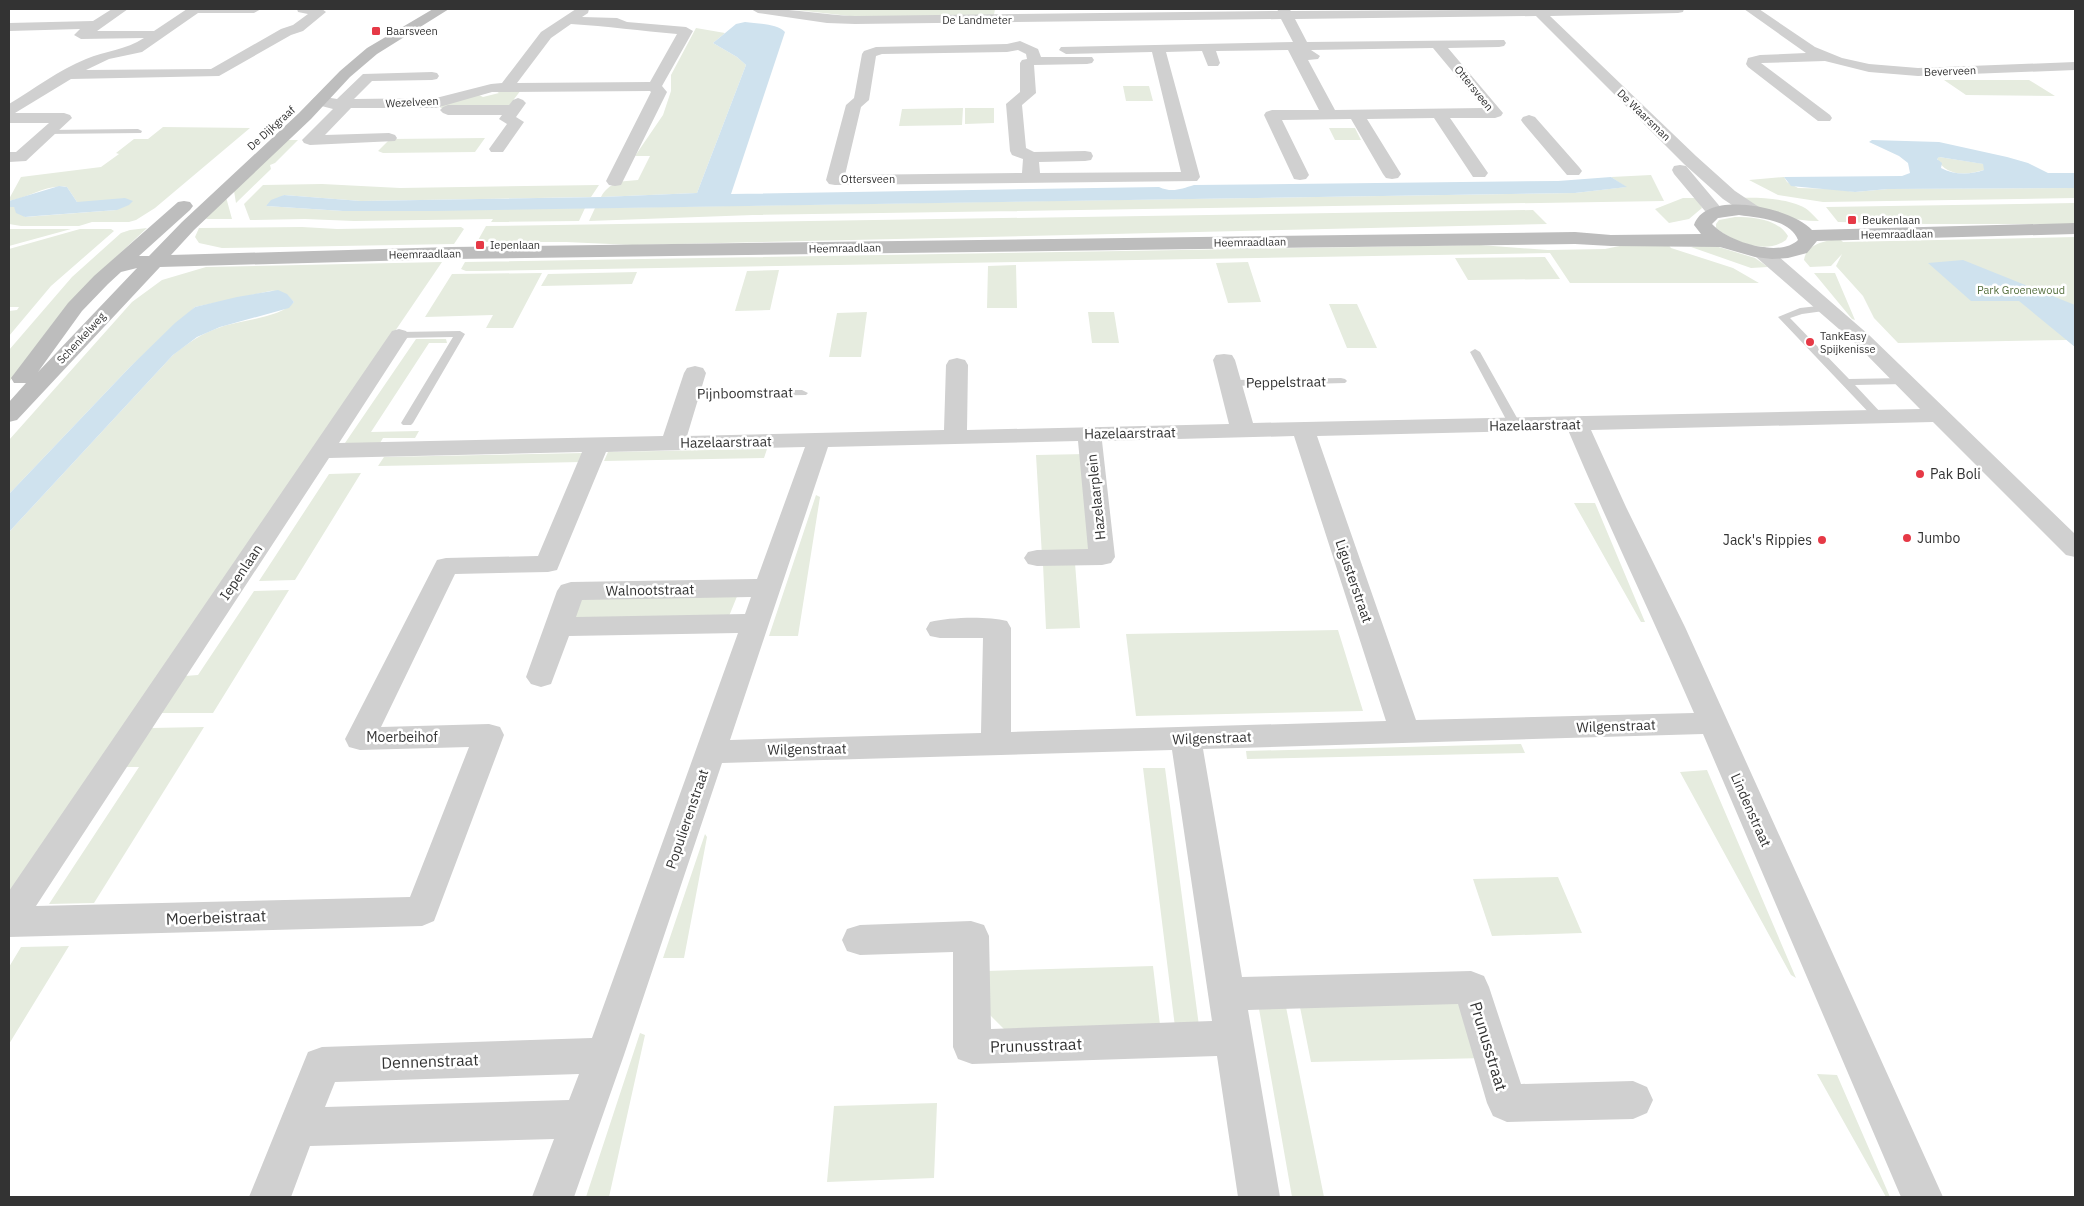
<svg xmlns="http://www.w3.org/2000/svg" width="2084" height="1206" font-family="'IBM Plex Sans',sans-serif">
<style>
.green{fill:#e6ecdf}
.water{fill:#cfe2ee;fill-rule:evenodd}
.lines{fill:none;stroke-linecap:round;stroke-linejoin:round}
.lane{fill:#d0d0d0;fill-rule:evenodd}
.street{fill:#d0d0d0;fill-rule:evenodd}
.secondary{fill:#bdbdbd;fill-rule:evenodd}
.poi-dot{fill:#e63946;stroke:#fff;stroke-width:2}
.labels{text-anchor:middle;stroke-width:5;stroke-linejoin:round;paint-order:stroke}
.far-street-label{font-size:11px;fill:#333;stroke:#fff}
.far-poi-label{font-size:11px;fill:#333;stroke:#fff;text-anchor:start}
.far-park-label{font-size:11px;fill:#56703f;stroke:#fff}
.street-label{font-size:14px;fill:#333;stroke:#fff}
.poi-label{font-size:14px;fill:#333;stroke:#fff;text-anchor:start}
.near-street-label{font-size:16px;fill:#333;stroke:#fff}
</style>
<rect width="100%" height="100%" fill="#fff"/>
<path class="green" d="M 787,9 L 995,9 L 994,15 L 859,17 Z
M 696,28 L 725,33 L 713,43 L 737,57 L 746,65 L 697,193 L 601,197 C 609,182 622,181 638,180 L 650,156 L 635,156 L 663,115 L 671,91 L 671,75 Z
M 1944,80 L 2029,80 L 2055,96 L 1966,95 Z
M 1123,86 L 1149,86 L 1153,101 L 1126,101 Z
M 494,90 L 521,90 L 508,107 L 440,108 L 444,104 L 477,94 L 483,97 L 499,93 Z
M 963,108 L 962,125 L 899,126 L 902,109 Z
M 965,108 L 994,108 L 994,123 L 965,124 Z
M 163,127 L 250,128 L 155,208 L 136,220 L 129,222 L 92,222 L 79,226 L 21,226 L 9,224 L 9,207 L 14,207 L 25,217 L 117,210 L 77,202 L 67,187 C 47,184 28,198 9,201 L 9,199 L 21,177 L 101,167 L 119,154 L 116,153 L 134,139 L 148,139 Z
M 1329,128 L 1355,128 L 1361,140 L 1335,140 Z
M 485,138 L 475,152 L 383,153 L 378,151 L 390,139 Z
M 287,140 L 298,140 L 275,163 L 270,165 L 271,169 L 236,203 L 234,191 Z
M 1939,157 L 1984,164 L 1984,170 C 1967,175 1945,177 1937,158 Z
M 1651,175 L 1664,201 L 753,215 L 589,221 L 595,208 L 1575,193 L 1626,187 L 1611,177 Z
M 1784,177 L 1787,182 L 1798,188 L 1835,189 L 1855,192 L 1888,189 L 2075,188 L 2075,198 L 1823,202 L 1778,195 L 1749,180 Z
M 322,184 L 400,188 L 599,185 L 591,197 L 361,201 L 284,195 L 266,206 L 343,211 L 585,208 L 579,221 L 491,222 L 493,219 L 354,221 L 305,219 L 250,220 L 244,204 L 263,185 Z
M 223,197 L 226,197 L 232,219 L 206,219 Z
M 1683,198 L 1697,198 L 1702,208 L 1689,219 L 1669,223 L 1655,209 Z
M 1738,198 C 1757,197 1788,198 1805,208 C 1810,211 1815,217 1819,221 C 1790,221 1763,211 1738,198 Z
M 2075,203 L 2075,224 L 1927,224 L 1838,222 L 1826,207 Z
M 1533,210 L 1547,224 L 632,245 L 566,242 L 477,242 L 486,226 Z
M 1735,217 C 1753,217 1778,219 1788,236 L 1786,240 C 1766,255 1733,242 1716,228 L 1716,224 L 1719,220 Z
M 302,227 L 337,229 L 461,227 L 464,229 L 454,244 L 222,248 L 199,243 L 195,237 L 199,228 Z
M 147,228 L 100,272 L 9,382 L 9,350 L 72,277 L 121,233 L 130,230 Z
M 9,229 L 71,229 L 9,246 Z
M 80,229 L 111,229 L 114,231 L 51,286 L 9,336 L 9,311 L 17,310 L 19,307 L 9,307 L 9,249 Z
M 2075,237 L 2075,347 L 2067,340 L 1898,343 L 1874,318 L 1863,296 L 1836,266 L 1842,254 L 1831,266 L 1810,267 L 1804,260 C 1806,244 1827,240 1840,239 L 1843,242 Z
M 1639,242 L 1666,242 L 1671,248 L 1733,268 L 1759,283 L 1570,283 L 1550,253 L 482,271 L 466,271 L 461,269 L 465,262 L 1480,245 L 1548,250 L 1605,249 Z
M 1712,245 L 1755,258 L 1768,267 L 1751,268 L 1691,247 Z
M 1545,257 L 1560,279 L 1468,280 L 1455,258 Z
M 442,262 L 181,646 L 9,903 L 9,532 L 173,355 C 188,343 202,333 221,327 C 241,320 280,318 294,302 C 286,294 281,290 270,291 L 195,307 L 129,368 L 9,494 L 9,440 L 132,302 L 162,280 L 206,267 Z
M 1248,262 L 1261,302 L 1228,303 L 1216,263 Z
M 1016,265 L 1017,308 L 987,308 L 988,266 Z
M 779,270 L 770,310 L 735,311 L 747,271 Z
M 637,272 L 632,284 L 541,286 L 548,274 Z
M 542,273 L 513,328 L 486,328 L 493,315 L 425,317 L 452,274 Z
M 1814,273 L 1835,273 L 1855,320 L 1852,319 Z
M 1329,304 L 1357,304 L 1377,348 L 1347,348 Z
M 867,312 L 861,357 L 829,357 L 837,313 Z
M 1088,312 L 1114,312 L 1119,343 L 1092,343 Z
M 416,339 L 446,339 L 447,343 L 429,343 L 371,432 L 419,431 L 415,438 L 383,438 L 380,443 L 345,443 Z
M 767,449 L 764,458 L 604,461 L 608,452 Z
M 584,453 L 581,462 L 378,466 L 384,457 Z
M 1086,454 L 1097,554 L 1042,556 L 1036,455 Z
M 361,473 L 295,580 L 259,581 L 329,474 Z
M 816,495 L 820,497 L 798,636 L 769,636 Z
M 1574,503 L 1595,503 L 1645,622 L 1641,622 Z
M 1075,563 L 1080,628 L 1046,629 L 1043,564 Z
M 289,590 L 213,713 L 161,713 L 185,676 L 198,675 L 254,591 Z
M 738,594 L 727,621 L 569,626 L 580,596 Z
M 1338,630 L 1363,711 L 1136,716 L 1126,634 Z
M 204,727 L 94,903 L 49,904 L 139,767 L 126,767 L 151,728 Z
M 1521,744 L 1525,753 L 1247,759 L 1246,751 Z
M 1143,768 L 1165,768 L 1199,1026 L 1175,1027 Z
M 1707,770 L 1796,978 L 1791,975 L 1680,772 Z
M 705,834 L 707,837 L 684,958 L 663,958 Z
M 1558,877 L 1582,933 L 1492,936 L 1473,879 Z
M 69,946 L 9,1044 L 9,967 L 21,947 Z
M 1153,966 L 1160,1025 L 1006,1031 L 987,1012 L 986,971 Z
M 1449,998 L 1472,1014 L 1485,1058 L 1311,1062 L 1299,1002 Z
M 1285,1002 L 1324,1197 L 1292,1197 L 1258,1003 Z
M 640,1033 L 645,1035 L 609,1197 L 586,1197 Z
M 1817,1074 L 1837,1075 L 1890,1197 L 1886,1197 Z
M 937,1103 L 934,1178 L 827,1182 L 834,1106 Z"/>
<path class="water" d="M 745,22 C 757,24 776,23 785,32 L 731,194 L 1159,187 C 1172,193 1181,189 1194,185 L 1558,181 L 1611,177 L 1627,187 L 1575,193 L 435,211 L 343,211 L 266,206 L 271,200 L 284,195 L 361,201 L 601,197 L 697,193 L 746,65 L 737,57 L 713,43 L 736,24 Z
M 1872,140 L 1939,142 L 2007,157 L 2028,163 L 2048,173 L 2075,173 L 2075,188 L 1888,189 L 1855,192 L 1791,186 L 1784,177 L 1902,176 L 1910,173 L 1908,163 L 1899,156 L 1869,142 ZM 1939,157 L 1983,164 L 1984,170 C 1970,175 1954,175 1941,168 L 1942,163 L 1937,159 Z
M 59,186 L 67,187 L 77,202 L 125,198 L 133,201 L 129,205 L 117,210 L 36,216 L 25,217 L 16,213 L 14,207 L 9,207 L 9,201 Z
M 1963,260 L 2075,305 L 2075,347 L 2019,301 L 1971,301 L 1928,263 Z
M 278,290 L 287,294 L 294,302 L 289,308 L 220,327 L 197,337 L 173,355 L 9,532 L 9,494 L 129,368 L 175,323 L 195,307 L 237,297 Z"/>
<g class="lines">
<path class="lane" d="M 138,129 L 142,131 L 141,133 L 46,134 L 42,132 L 46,130 Z
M 1827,305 L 1831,306 L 1831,310 L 1802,314 L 1790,318 L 1849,379 L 1904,378 L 1910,381 L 1904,384 L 1855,385 L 1882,414 L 1884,416 L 1882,418 L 1874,418 L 1778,317 L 1800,308 Z
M 460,331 L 465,334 L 413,423 L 411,425 L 403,425 L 401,423 L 453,337 L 399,338 L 394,335 L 399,332 Z
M 1475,349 L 1480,352 L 1521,425 L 1519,427 L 1515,428 L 1509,425 L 1470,352 Z
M 1341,378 L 1345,379 L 1347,381 L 1345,383 L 1230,386 L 1224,383 L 1230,380 Z
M 802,390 L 808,393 L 806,395 L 689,397 L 683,394 L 689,391 Z"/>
<path class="street" d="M 112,9 L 128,9 L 97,31 L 154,31 L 187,9 L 261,9 L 254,13 L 198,13 L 142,52 L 109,59 L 86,70 L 211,69 L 281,29 L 293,25 L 308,14 L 298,12 L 297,9 L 322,9 L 326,12 L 303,31 L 291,35 L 219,76 L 71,79 L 15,113 L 64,113 L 70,115 L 72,118 L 26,161 L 9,162 L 9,152 L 16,152 L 49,123 L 9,123 L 9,104 C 34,89 59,70 86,59 C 105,51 126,50 144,38 L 81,39 L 74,35 L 80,29 L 9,31 L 9,23 L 93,21 Z
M 576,9 L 589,9 L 588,13 L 582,17 L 617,18 L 627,22 L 686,27 L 693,31 L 662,86 L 667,92 L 621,185 L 615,186 L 609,185 L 606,181 L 651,92 L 650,91 L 492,92 L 436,108 L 351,108 L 325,135 L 389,133 L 395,135 L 397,138 L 395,141 L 310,145 L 304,143 L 302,140 L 333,109 L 314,104 L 311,101 L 314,98 L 319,96 L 337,99 L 363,74 L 432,72 L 437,73 L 439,76 L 437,79 L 432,80 L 372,81 L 354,99 L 436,98 L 491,84 L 502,83 L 541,32 ZM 571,24 C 607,26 641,31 677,34 L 650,82 L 517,83 L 551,38 Z
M 751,9 C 786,7 820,15 855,16 L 1278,11 L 1277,9 L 1289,9 L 1291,11 L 1684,9 L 1683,12 L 1678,13 L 1550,16 L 1696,156 L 1735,191 L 1759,207 L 1762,211 L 1759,215 L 1753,216 L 1747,215 L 1723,199 L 1684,164 L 1536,16 L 1295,19 L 1307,42 L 1504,40 L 1506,43 L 1504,46 L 1499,47 L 1448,48 L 1503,113 L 1501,116 L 1495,118 L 1450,118 L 1488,173 L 1485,177 L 1473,177 L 1434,118 L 1367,119 L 1401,174 L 1398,178 L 1392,179 L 1386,178 L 1383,174 L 1351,119 L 1282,120 L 1309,175 L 1306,179 L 1300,180 L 1294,179 L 1264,115 L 1266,112 L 1272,110 L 1319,110 L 1288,50 L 1216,51 L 1220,63 L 1218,66 L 1208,66 L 1202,51 L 1166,52 L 1200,177 L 1197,181 L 835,185 L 829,184 L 826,180 L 846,105 L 854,98 L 862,54 L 864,51 L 876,47 L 1007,44 L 1020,41 L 1038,49 L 1041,57 L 1092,57 L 1094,60 L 1092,63 L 1087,64 L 1034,65 L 1036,93 L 1022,105 L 1026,148 L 1034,152 L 1085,151 L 1091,152 L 1093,156 L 1091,160 L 1085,161 L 1039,162 L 1040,173 L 1181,172 L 1152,52 L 1066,54 L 1059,50 L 1061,47 L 1293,42 L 1281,19 L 855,24 L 827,23 L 758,13 ZM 1433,48 L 1483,108 L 1335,110 L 1308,60 L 1318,59 L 1320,56 L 1311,50 ZM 1018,50 L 1026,54 L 1027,59 L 1022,60 L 1020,63 L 1020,92 L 1006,104 L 1010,151 L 1012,155 L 1023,159 L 1022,173 L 845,175 L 861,107 L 869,100 L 876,56 L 882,54 L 1007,52 Z
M 1744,9 L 1759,9 L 1815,47 L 1842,58 L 1869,64 L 1918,68 L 2075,62 L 2075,70 L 1918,76 L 1869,72 L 1825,61 L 1761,63 L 1830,115 L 1832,118 L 1830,121 L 1818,121 L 1748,67 L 1746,64 L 1748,58 L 1760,55 L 1806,53 Z
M 518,98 L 523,100 L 526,103 L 516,117 L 524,122 L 503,152 L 491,152 L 489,149 L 507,124 L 499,119 L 502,115 L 448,115 L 443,113 L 440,110 L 443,107 L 448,105 L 509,105 L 513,100 Z
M 1529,115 L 1535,117 L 1579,167 L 1582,171 L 1579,175 L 1567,175 L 1523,123 L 1521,120 L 1523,117 Z
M 1680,165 L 1686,166 L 1722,209 L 1725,213 L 1722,217 L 1716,218 L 1710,217 L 1674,174 L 1672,170 L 1674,166 Z
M 1763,247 L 1770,249 L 1869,335 L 2075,534 L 2075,557 L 2066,555 L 1933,422 L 1591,430 L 1626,507 L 1685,627 L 1943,1197 L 1901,1197 L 1703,734 L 1203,749 L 1242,977 L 1471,971 L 1484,976 L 1489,987 L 1521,1084 L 1633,1081 L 1647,1087 L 1653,1100 L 1647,1113 L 1633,1119 L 1507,1122 L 1493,1116 L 1487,1103 L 1458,1004 L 1248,1010 L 1280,1197 L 1238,1197 L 1217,1056 L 972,1064 L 958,1059 L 953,1047 L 953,952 L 860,955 L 847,951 L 842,940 L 847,929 L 860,925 L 971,921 L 984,925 L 989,936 L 991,1029 L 1212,1021 L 1172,750 L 722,763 L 624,1055 L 574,1197 L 532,1197 L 554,1139 L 310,1146 L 291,1197 L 249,1197 L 308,1052 L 322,1047 L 592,1038 L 738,633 L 569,636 L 551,684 L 541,687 L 531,684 L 526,677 L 557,591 L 561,585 L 571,582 L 757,579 L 805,447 L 606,452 L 557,570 L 548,572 L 455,574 L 381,727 L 489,724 L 500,727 L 504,735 L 434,921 L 422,926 L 9,937 L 9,891 L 392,331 L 399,329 L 406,331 L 409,335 L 339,443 L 663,436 L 684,373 L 687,368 L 695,366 L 703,368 L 706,373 L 687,436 L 944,430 L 946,365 L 949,360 L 957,358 L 965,360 L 968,365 L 967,430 L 1229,424 L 1213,360 L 1216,355 L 1224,354 L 1232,355 L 1235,360 L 1253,423 L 1920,409 L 1855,343 L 1756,257 L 1753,253 L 1756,249 ZM 1568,430 C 1608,525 1653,618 1694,713 L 1416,720 L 1317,436 ZM 1294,436 L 1386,721 L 1011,732 L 1011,628 L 1007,621 C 987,616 950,617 930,622 L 926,629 L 930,636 L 940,638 L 983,638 L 981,733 L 730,740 L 828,447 L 1078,441 L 1088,549 L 1037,550 L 1028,552 L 1024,558 L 1028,564 L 1037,566 L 1102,565 L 1111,563 L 1115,557 L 1102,441 ZM 582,452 L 538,556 L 446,558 L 437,560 L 345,739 L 349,747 L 360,750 L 469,747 L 410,897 L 36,906 L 329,458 ZM 751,597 L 745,614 L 576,617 L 582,600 ZM 579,1074 L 569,1100 L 325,1107 L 335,1082 Z"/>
<path class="secondary" d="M 433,9 L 449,9 L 377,54 L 350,77 L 311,119 L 194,230 L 171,255 L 451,247 L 1575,232 L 1611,235 L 1701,234 L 1694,225 C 1706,188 1793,208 1812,230 L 2075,223 L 2075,234 L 1817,241 L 1807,253 L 1788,258 L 1772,259 L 1755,257 L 1720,247 L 1611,246 L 1575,244 L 451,259 L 160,267 L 17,420 L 9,422 L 9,402 L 26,383 L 14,383 L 11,378 L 68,303 L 94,276 L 178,202 L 184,201 L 190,202 L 193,206 L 190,210 L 139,256 L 149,256 L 182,222 L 299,113 L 340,71 L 367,48 ZM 1739,215 C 1758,218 1790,219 1798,240 C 1780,258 1728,242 1712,224 L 1718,218 ZM 137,268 L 38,372 L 82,311 L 108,284 L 121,272 Z"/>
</g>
<g class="poi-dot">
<rect x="371" y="26" width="10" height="10" rx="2.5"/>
<rect x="1847" y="215" width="10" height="10" rx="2.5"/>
<rect x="475" y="240" width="10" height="10" rx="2.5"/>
<circle cx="1810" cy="342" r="5"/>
<circle cx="1920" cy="474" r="5"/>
<circle cx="1907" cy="538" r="5"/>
<circle cx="1822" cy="540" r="5"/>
</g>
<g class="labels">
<g class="far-street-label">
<text x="977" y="24">De Landmeter</text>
<text transform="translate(1950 71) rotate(-2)" y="4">Beverveen</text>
<text transform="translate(1474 88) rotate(51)" y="4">Ottersveen</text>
<text transform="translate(412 102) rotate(-3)" y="4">Wezelveen</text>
<text transform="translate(1644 115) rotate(44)" y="4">De Waarsman</text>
<text transform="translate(271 128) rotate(-42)" y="4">De Dijkgraaf</text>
<text x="868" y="183">Ottersveen</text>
<text transform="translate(1897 234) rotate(-1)" y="4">Heemraadlaan</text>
<text transform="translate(1250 242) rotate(-1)" y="4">Heemraadlaan</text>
<text transform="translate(845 248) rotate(-1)" y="4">Heemraadlaan</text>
<text transform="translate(425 254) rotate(-1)" y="4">Heemraadlaan</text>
<text transform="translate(81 338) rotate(-47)" y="4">Schenkelweg</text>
</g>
<g class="far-poi-label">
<text x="386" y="35">Baarsveen</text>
<text x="1862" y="224">Beukenlaan</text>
<text x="490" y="249">Iepenlaan</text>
<text x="1820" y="340">TankEasy<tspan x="1820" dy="13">Spijkenisse</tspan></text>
</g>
<g class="far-park-label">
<text x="2021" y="294">Park Groenewoud</text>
</g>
<g class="street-label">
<text transform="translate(1286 382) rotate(-1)" y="5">Peppelstraat</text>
<text transform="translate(745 393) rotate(-1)" y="5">Pijnboomstraat</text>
<text transform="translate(1535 425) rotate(-1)" y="5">Hazelaarstraat</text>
<text transform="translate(1130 433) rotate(-1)" y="5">Hazelaarstraat</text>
<text transform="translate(726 442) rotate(-1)" y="5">Hazelaarstraat</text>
<text transform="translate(1096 497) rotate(-96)" y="5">Hazelaarplein</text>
<text transform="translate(241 572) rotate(-56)" y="5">Iepenlaan</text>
<text transform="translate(1354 581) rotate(71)" y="5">Ligusterstraat</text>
<text transform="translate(650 590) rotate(-1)" y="5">Walnootstraat</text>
<text transform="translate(1616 726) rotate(-2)" y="5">Wilgenstraat</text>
<text x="402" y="742">Moerbeihof</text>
<text transform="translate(1212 738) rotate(-2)" y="5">Wilgenstraat</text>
<text transform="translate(807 749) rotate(-1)" y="5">Wilgenstraat</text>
<text transform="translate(1751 810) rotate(66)" y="5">Lindenstraat</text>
<text transform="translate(687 819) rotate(-71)" y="5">Populierenstraat</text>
</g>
<g class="poi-label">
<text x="1930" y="479">Pak Boli</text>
<text x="1917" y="543">Jumbo</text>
<text x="1812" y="545" text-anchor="end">Jack's Rippies</text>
</g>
<g class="near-street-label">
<text transform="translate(216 917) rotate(-2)" y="6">Moerbeistraat</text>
<text transform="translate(1036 1045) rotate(-2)" y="6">Prunusstraat</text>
<text transform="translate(1489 1046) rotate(73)" y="6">Prunusstraat</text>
<text transform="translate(430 1061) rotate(-2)" y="6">Dennenstraat</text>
</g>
</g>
<rect width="2084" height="1206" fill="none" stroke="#333333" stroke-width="20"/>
</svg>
